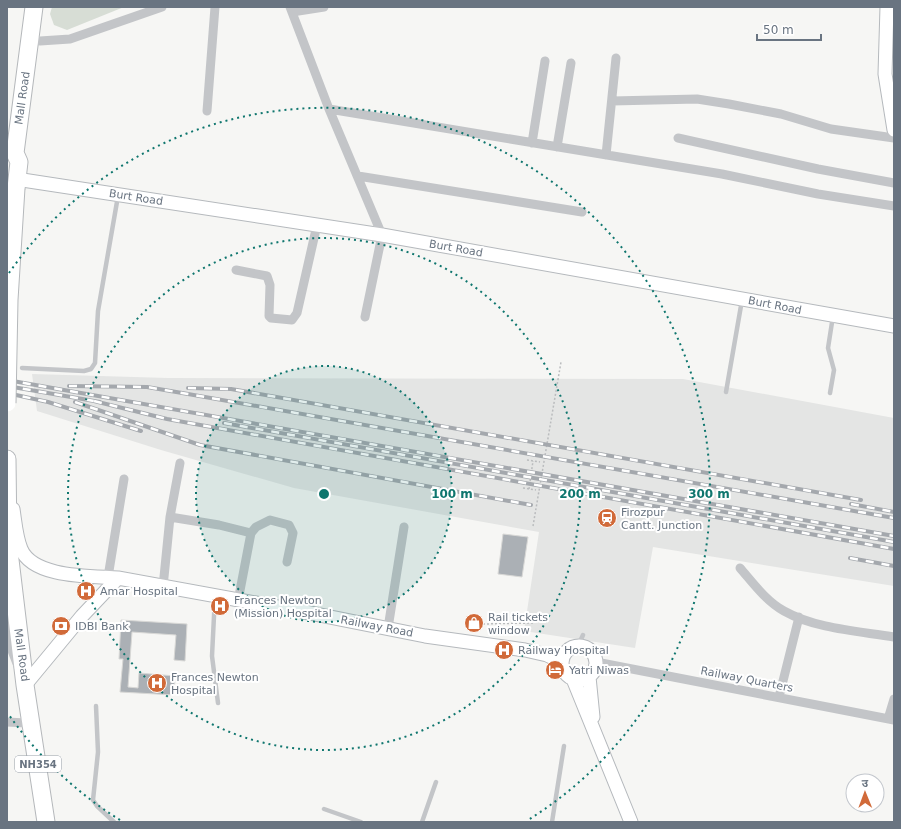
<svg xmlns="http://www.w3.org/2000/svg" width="901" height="829" font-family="'DejaVu Sans','Noto Sans Devanagari',sans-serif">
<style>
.built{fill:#e4e5e4}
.green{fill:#d7ddd5}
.building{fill:#abb0b5;stroke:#d8d8d6}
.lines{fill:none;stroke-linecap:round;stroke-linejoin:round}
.secondary-casing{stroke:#b5b9bd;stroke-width:15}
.highway-casing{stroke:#b5b8bb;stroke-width:19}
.path{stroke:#babcbe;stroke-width:1.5;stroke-dasharray:2 2;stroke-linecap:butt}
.lane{stroke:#c3c5c8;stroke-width:4.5}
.street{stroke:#c3c5c8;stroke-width:9}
.secondary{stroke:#fff;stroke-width:13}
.highway{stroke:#fff;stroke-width:17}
.rail-casing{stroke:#a4a8ad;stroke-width:4}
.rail{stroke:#fff;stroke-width:2.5;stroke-dasharray:8;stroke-linecap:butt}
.highway-bridge-casing{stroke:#b5b8bb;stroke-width:19;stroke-linecap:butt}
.highway-bridge{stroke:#fff;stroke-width:17}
.ring{fill:none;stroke:#0f766e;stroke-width:2;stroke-dasharray:2 4}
.labels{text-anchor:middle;stroke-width:4;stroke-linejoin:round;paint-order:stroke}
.shield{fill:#fff;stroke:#969ea7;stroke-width:1}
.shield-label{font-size:10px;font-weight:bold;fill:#697481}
.street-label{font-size:11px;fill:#697481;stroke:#fff}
.poi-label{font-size:11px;fill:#697481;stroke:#fff;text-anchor:start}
.centre{fill:#0f766e;stroke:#fff;stroke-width:2}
.ring-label{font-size:12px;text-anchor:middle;font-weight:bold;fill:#0f766e;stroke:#fff;stroke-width:4;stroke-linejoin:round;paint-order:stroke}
</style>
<rect width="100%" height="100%" fill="#f6f6f4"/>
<path class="built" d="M 32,374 L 168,378 L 683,379 L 894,418 L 894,586 L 653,547 L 635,648 L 524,631 L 539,532 L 294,488 L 161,450 L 37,411 Z"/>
<path class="green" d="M 52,7 L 124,7 L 67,30 L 54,25 L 50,14 Z"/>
<path class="building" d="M 503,534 L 528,537 L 522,577 L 498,574 Z
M 121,620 L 187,624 L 185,661 L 174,660 L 176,635 L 132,632 L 128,687 L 138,688 L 139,673 L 175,676 L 174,695 L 120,692 L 123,659 L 119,659 Z"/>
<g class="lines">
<g class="secondary-casing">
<path id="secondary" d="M 887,7 L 885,74 L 894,130
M 16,179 L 382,235 L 894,326
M 13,509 C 15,522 16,537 21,549 C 33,578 91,576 118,578
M562 663a17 17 0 1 1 34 0a17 17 0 1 1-34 0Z
M 589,677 L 593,717
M 573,679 L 631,822
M 25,685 L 82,616 L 118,578 L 300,611 L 425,636 L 525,650 L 547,655 L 562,662"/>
</g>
<g class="highway-casing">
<path id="highway" d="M 16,188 L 19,162 L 15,153 L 34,7
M 7,459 L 8,543 L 25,685 L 46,822"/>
</g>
<path class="path" d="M 527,460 L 540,462
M 523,488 L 536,490
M 529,489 L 533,461
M 533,526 L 561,362
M 483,624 L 533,623"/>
<path class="lane" d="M 22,368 L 84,371 L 91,369 L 95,363 L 98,311 L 118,196
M 726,392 L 742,300
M 830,393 L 834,370 L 828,348 L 833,316
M 215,596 L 212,656 L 218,703
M 578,646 L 583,635
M 96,706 L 98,752 L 93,800 L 97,806 L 114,822
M 324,809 L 361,822
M 422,822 L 436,782
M 552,822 L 564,746"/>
<path class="street" d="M 290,7 L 329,109 L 382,235 L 365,317
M 292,12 L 324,7
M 40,41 L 70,39 L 162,7
M 612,101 L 697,99 L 729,104 L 781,114 L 831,129 L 894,138
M 329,109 L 722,174 L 818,194 L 894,206
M 207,111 L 215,7
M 678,138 L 818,169 L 894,183
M 532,143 L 545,61
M 557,147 L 571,63
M 606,155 L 616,58
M 358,176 L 582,212
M 236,270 L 267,276 L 270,285 L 269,316 L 271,318 L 292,320 L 297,313 L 317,225
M 170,517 L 219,525 L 251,533
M 740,568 C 753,583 766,601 784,611 C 816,629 858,631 894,637
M 108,577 L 124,479
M 163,587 L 170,517 L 180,463
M 238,601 L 251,533 L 256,527 L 270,520 L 289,525 L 293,533 L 287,562
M 7,611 L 11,648 L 18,666
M 388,628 L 404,527
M 596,662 L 894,720
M 779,697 L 799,617
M 888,719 L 894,699
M 7,722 L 26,723"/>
<use href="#secondary" class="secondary"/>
<use href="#highway" class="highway"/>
<g class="rail-casing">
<path id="rail" d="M 7,380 L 894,536
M 7,386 L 100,402
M 69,386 L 147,387 L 188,394 L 894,518
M 188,388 L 231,389 L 861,500
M 7,393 L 48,402 L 141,431
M 94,401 L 167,419 L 894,549
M 75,402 L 200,445 L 531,505
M 224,423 L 894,542
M 851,504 L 894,512
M 850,558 L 894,566"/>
</g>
<use href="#rail" class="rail"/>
<g class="highway-bridge-casing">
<path id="highway-bridge" d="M 7,403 L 9,300 L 16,188"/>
</g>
<use href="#highway-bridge" class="highway-bridge"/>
</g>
<circle cx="324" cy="494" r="128" fill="#0f766e" fill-opacity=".12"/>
<g class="ring">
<circle cx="324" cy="494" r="128"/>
<circle cx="324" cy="494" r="256"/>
<path d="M120 820A385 385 0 0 1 9 715M9 273A385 385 0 1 1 528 820"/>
</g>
<defs>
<g id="station-disc" transform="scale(1)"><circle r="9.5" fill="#d16a39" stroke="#fff"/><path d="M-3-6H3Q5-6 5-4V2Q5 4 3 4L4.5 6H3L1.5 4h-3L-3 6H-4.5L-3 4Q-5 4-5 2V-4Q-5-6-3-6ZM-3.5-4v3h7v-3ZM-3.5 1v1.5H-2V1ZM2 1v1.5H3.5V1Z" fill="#fff"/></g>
<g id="hospital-disc" transform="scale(1)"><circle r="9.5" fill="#d16a39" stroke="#fff"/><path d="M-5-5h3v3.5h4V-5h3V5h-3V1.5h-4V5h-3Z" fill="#fff"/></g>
<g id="shop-disc" transform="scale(1)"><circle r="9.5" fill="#d16a39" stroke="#fff"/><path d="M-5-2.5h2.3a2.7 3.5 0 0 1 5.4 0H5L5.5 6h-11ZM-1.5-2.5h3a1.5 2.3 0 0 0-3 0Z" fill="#fff"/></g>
<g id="bank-disc" transform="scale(1)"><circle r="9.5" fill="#d16a39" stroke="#fff"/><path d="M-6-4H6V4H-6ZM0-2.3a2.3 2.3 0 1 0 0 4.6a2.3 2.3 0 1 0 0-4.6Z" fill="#fff"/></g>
<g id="hotel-disc" transform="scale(1)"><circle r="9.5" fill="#d16a39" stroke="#fff"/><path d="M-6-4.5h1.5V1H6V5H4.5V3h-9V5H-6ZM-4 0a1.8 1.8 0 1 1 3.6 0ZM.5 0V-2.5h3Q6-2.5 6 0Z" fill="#fff"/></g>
</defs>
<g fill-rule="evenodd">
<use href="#station-disc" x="607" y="518"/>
<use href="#hospital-disc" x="86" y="591"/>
<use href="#hospital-disc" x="220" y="606"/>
<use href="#shop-disc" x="474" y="623"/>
<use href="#bank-disc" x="61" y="626"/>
<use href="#hospital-disc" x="504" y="650"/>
<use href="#hotel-disc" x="555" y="670"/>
<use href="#hospital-disc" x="157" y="683"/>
</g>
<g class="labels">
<rect class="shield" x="15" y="756" width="46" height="16" rx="3"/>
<g class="shield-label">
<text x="38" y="768">NH354</text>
</g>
<g class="street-label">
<text transform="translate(22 98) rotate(-82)" y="4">Mall Road</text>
<text transform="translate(136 197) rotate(9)" y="4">Burt Road</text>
<text transform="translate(456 248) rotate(10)" y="4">Burt Road</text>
<text transform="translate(775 305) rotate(11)" y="4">Burt Road</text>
<text transform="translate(377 626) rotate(11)" y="4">Railway Road</text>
<text transform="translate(22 655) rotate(82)" y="4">Mall Road</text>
<text transform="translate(747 679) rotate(11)" y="4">Railway Quarters</text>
</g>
<g class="poi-label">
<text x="621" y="516">Firozpur<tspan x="621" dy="13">Cantt. Junction</tspan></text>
<text x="100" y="595">Amar Hospital</text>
<text x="234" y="604">Frances Newton<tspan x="234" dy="13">(Mission) Hospital</tspan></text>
<text x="488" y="621">Rail tickets<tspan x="488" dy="13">window</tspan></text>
<text x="75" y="630">IDBI Bank</text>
<text x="518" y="654">Railway Hospital</text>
<text x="569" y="674">Yatri Niwas</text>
<text x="171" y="681">Frances Newton<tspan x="171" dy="13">Hospital</tspan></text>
</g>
</g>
<circle cx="324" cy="494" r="6" class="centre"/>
<g class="ring-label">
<text x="452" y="498">100 m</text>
<text x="580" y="498">200 m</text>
<text x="709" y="498">300 m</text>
</g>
<rect width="901" height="829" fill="none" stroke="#697481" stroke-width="16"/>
<g transform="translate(865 793) rotate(359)"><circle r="19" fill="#ffffff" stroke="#c3c7cd"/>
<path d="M0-3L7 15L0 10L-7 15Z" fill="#d16a39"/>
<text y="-6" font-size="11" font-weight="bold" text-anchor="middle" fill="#697481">उ</text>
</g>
<path d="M757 34v6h64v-6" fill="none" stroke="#697481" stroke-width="2"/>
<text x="763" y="34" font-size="12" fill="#697481" stroke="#ffffff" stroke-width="3" paint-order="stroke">50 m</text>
</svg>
